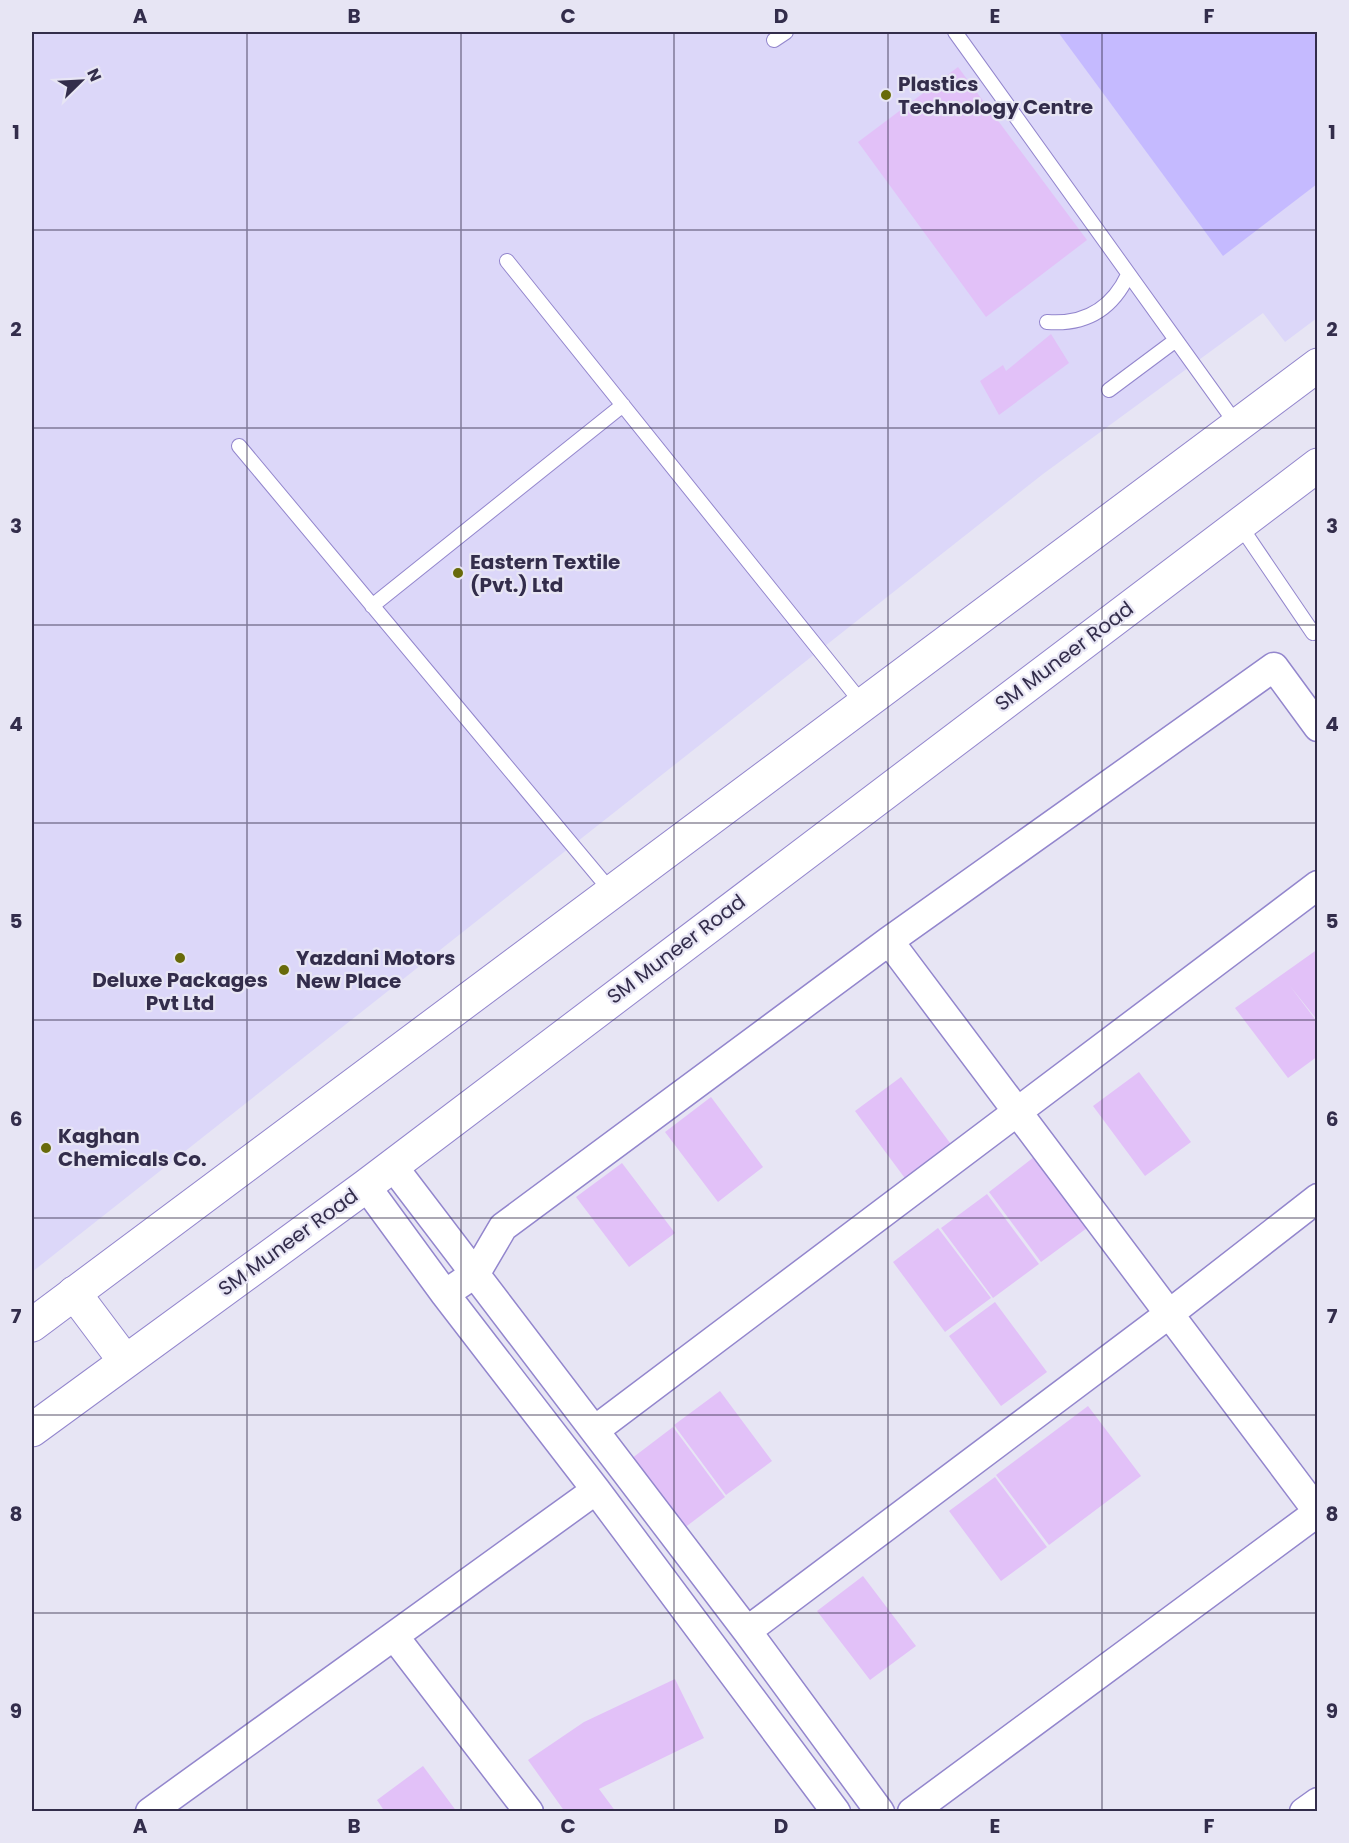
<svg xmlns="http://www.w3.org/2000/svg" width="1349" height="1843" font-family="Poppins,sans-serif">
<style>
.built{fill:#dcd7f9}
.green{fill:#c5baff}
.building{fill:#e2c1f8}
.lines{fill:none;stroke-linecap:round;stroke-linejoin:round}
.lane-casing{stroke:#9386cd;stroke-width:16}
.street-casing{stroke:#9386cd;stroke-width:31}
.secondary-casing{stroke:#9386cd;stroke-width:35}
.primary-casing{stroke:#9386cd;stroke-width:35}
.lane{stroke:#fff;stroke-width:14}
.street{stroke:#fff;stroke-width:28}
.secondary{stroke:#fff;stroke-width:33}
.primary{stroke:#fff;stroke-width:33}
.grid{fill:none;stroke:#332d4b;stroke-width:1.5;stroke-opacity:0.55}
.poi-dot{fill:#686a0a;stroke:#e7e5f4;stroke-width:2}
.labels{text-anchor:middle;stroke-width:4.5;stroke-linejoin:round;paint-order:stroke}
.poi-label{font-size:20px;font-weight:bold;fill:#332d4b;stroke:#e7e5f4;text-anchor:start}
.street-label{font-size:20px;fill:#332d4b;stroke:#e7e5f4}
.neatline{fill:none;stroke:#332d4b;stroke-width:2}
.grid-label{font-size:20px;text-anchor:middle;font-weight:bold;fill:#332d4b}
</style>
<rect width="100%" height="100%" fill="#e7e5f4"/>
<path class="built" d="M 32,32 L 1317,32 L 1317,318 L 1285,342 L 1263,313 L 1043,474 L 32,1272 Z"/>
<path class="green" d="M 1058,32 L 1317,32 L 1317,184 L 1223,256 Z"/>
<path class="building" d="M 958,67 L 1087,240 L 986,317 L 858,142 Z
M 1051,334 L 1069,363 L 999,415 L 980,381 L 1003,365 L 1006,371 Z
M 1318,949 L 1318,1021 L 1290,986 L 1318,1023 L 1318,1056 L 1288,1078 L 1235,1008 Z
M 1139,1072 L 1191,1142 L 1145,1176 L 1093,1106 Z
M 901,1077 L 953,1147 L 907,1181 L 855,1111 Z
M 711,1097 L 763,1167 L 718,1202 L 665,1132 Z
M 1034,1157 L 1087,1228 L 1041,1262 L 989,1192 Z
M 622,1163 L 675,1233 L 629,1267 L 576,1197 Z
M 987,1194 L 1039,1264 L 993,1298 L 941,1228 Z
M 938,1228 L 991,1298 L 945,1332 L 893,1262 Z
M 995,1302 L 1047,1372 L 1001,1406 L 949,1336 Z
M 720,1391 L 772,1461 L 726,1495 L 674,1425 Z
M 1088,1406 L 1141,1476 L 1049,1545 L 996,1475 Z
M 673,1427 L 725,1497 L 679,1532 L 627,1462 Z
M 995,1477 L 1047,1547 L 1001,1581 L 949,1511 Z
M 863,1576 L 916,1646 L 870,1680 L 817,1611 Z
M 675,1679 L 704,1738 L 599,1789 L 616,1812 L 565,1812 L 528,1760 L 584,1722 Z
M 423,1766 L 457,1812 L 385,1812 L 377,1800 Z"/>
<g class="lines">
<g class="lane-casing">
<path id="lane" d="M 955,32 L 1237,425
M 774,40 L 786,32
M 507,261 L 862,703
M 1047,322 C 1085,325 1112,309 1128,275
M 1109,390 L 1176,340
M 239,446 L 610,890
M 1239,524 L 1313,633 L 1318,631
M 372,606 L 623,405"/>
</g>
<g class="street-casing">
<path id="street" d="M 889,941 L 1318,1512
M 392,1165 L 747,1631 L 880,1812
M 366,1186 L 445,1294 L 596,1490 L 836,1812
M 445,1294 L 476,1273 L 503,1227 L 889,941 L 1274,667 L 1318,727
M 595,1430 L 1318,885
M 747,1631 L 1169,1314 L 1318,1198
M 394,1636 L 529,1812
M 150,1812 L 596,1490
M 912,1812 L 1318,1512
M 1304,1812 L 1318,1802"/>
</g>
<g class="secondary-casing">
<path id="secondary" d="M 74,1293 L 125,1361"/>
</g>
<g class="primary-casing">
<path id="primary" d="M 32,1325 L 1318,365
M 32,1430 L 366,1186 L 1318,465"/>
</g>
<use href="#lane" class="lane"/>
<use href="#street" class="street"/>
<use href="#secondary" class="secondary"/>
<use href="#primary" class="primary"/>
</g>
<path class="grid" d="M 247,32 L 247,1812M 461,32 L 461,1812M 674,32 L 674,1812M 888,32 L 888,1812M 1102,32 L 1102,1812M 32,230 L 1318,230M 32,428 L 1318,428M 32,625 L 1318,625M 32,823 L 1318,823M 32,1020 L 1318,1020M 32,1218 L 1318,1218M 32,1415 L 1318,1415M 32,1613 L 1318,1613"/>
<g class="poi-dot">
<circle cx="886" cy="95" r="6"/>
<circle cx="458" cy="573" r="6"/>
<circle cx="180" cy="958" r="6"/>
<circle cx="284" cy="970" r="6"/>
<circle cx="46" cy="1148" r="6"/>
</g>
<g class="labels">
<g class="poi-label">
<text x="898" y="91">Plastics<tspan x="898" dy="23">Technology Centre</tspan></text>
<text x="470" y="569">Eastern Textile<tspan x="470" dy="23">(Pvt.) Ltd</tspan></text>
<text x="296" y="965">Yazdani Motors<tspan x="296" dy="23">New Place</tspan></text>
<text x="180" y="987" text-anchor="middle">Deluxe Packages<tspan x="180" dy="23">Pvt Ltd</tspan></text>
<text x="58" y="1143">Kaghan<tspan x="58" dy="23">Chemicals Co.</tspan></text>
</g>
<g class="street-label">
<text transform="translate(1064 656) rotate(-37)" y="7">SM Muneer Road</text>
<text transform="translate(676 949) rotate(-37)" y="7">SM Muneer Road</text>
<text transform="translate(288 1242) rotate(-36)" y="7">SM Muneer Road</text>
</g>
</g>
<rect width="1349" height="1843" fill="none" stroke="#e7e5f4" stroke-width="66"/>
<g transform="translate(81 81) rotate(66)" stroke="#e7e5f4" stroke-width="4.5" paint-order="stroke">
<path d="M0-4.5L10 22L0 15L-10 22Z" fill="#332d4b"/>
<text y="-9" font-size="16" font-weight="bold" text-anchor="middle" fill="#332d4b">N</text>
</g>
<rect x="33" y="33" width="1283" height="1777" class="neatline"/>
<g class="grid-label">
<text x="140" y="23">A</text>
<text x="354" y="23">B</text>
<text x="568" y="23">C</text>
<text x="781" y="23">D</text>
<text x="995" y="23">E</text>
<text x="1209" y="23">F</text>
<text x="16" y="139">1</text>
<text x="1332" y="139">1</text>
<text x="16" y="336">2</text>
<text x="1332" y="336">2</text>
<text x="16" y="533">3</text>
<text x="1332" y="533">3</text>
<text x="16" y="731">4</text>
<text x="1332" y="731">4</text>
<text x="16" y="928">5</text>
<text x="1332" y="928">5</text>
<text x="16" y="1126">6</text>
<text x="1332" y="1126">6</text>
<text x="16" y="1323">7</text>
<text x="1332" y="1323">7</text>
<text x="16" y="1521">8</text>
<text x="1332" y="1521">8</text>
<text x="16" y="1718">9</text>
<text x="1332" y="1718">9</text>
<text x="140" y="1833">A</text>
<text x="354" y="1833">B</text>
<text x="568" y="1833">C</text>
<text x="781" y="1833">D</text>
<text x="995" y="1833">E</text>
<text x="1209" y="1833">F</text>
</g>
</svg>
